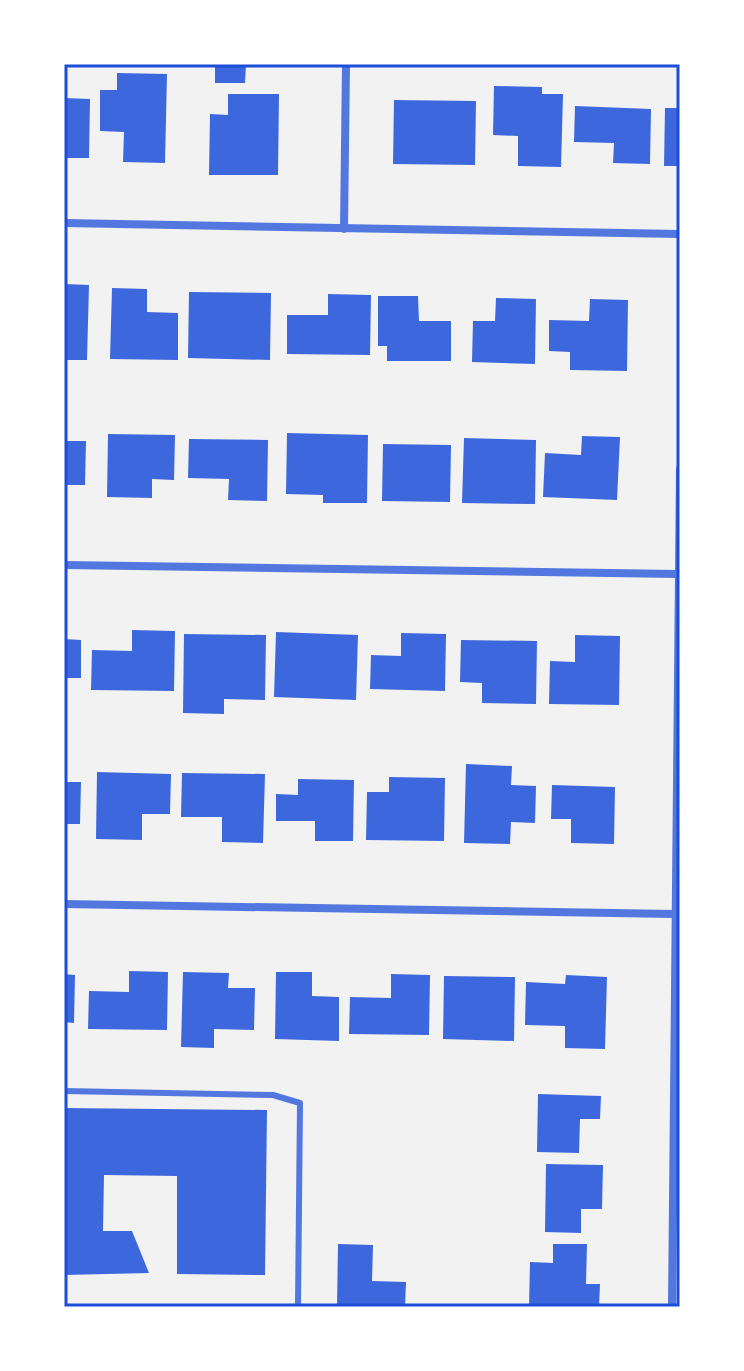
<svg xmlns="http://www.w3.org/2000/svg" width="744" height="1371" font-family="Mulish,sans-serif">
<style>
.building{fill:#3d67dc}
.lines{fill:none;stroke-linecap:round;stroke-linejoin:round}
.service{stroke:#5277de;stroke-width:6}
.minor{stroke:#5277de;stroke-width:8}
.neatline{fill:none;stroke:#1d4ed8;stroke-width:3}
</style>
<rect width="100%" height="100%" fill="#f2f2f2"/>
<path class="building" d="M 215,64 L 246,64 L 245,83 L 215,83 Z
M 117,73 L 167,74 L 165,163 L 123,162 L 124,132 L 100,131 L 100,90 L 117,90 Z
M 494,86 L 542,87 L 542,94 L 563,94 L 561,167 L 518,166 L 518,136 L 493,135 Z
M 228,94 L 279,94 L 278,175 L 209,175 L 210,114 L 228,115 Z
M 64,98 L 90,99 L 89,158 L 64,158 Z
M 394,100 L 476,101 L 475,165 L 393,164 Z
M 575,106 L 651,109 L 650,164 L 613,163 L 614,143 L 574,142 Z
M 665,108 L 680,108 L 680,166 L 664,166 Z
M 64,284 L 89,285 L 87,360 L 64,360 Z
M 112,288 L 147,289 L 147,312 L 178,313 L 178,360 L 110,359 Z
M 189,292 L 271,293 L 270,360 L 188,358 Z
M 328,294 L 371,295 L 370,355 L 287,354 L 287,315 L 328,315 Z
M 378,296 L 418,296 L 419,321 L 451,321 L 451,361 L 387,361 L 387,346 L 378,346 Z
M 496,298 L 536,299 L 535,364 L 472,362 L 473,321 L 495,321 Z
M 590,299 L 628,300 L 627,371 L 570,370 L 570,352 L 549,351 L 549,320 L 589,321 Z
M 287,433 L 368,435 L 367,503 L 323,503 L 323,495 L 286,494 Z
M 108,434 L 175,435 L 174,480 L 152,479 L 152,498 L 107,497 Z
M 582,436 L 620,437 L 617,500 L 543,497 L 545,453 L 581,455 Z
M 464,438 L 536,440 L 535,504 L 462,503 Z
M 189,439 L 268,440 L 267,501 L 228,500 L 229,479 L 188,478 Z
M 64,441 L 86,441 L 85,485 L 64,485 Z
M 383,444 L 451,445 L 450,502 L 382,501 Z
M 132,630 L 175,631 L 174,691 L 91,690 L 92,650 L 132,651 Z
M 276,632 L 358,635 L 356,700 L 274,697 Z
M 401,633 L 446,634 L 445,691 L 370,689 L 371,655 L 401,656 Z
M 184,634 L 266,635 L 265,700 L 224,699 L 224,714 L 183,713 Z
M 575,635 L 620,636 L 619,705 L 549,704 L 550,661 L 575,662 Z
M 64,639 L 81,640 L 81,678 L 64,678 Z
M 461,640 L 537,641 L 536,704 L 482,703 L 482,683 L 460,682 Z
M 466,764 L 512,766 L 511,785 L 536,786 L 535,823 L 511,822 L 510,844 L 464,843 Z
M 97,772 L 171,774 L 170,814 L 142,814 L 142,840 L 96,839 Z
M 182,773 L 265,774 L 263,843 L 222,842 L 222,817 L 181,817 Z
M 389,777 L 445,778 L 444,841 L 366,840 L 367,792 L 389,792 Z
M 298,779 L 354,780 L 353,841 L 315,841 L 315,821 L 276,821 L 276,794 L 298,795 Z
M 64,782 L 81,782 L 80,824 L 64,824 Z
M 552,785 L 615,787 L 614,844 L 571,843 L 571,819 L 551,819 Z
M 129,971 L 168,972 L 167,1030 L 88,1029 L 89,991 L 129,992 Z
M 183,972 L 229,973 L 228,988 L 255,988 L 254,1030 L 214,1029 L 214,1048 L 181,1047 Z
M 276,972 L 312,972 L 312,996 L 339,997 L 339,1041 L 275,1039 Z
M 64,974 L 75,975 L 74,1023 L 64,1022 Z
M 391,974 L 430,975 L 429,1035 L 349,1034 L 350,997 L 391,998 Z
M 566,975 L 607,977 L 605,1049 L 565,1048 L 565,1026 L 525,1025 L 526,982 L 565,984 Z
M 444,976 L 515,977 L 514,1041 L 443,1039 Z
M 538,1094 L 601,1096 L 600,1119 L 580,1119 L 579,1153 L 537,1152 Z
M 64,1108 L 267,1110 L 265,1275 L 177,1274 L 177,1176 L 104,1175 L 103,1231 L 132,1231 L 149,1273 L 64,1275 Z
M 546,1164 L 603,1165 L 602,1209 L 581,1209 L 581,1233 L 545,1232 Z
M 338,1244 L 373,1245 L 372,1281 L 406,1282 L 405,1307 L 337,1307 Z
M 553,1244 L 587,1244 L 586,1284 L 600,1284 L 599,1307 L 529,1307 L 530,1262 L 553,1263 Z"/>
<g class="lines">
<path class="service" d="M 64,1091 L 273,1095 L 300,1103 L 298,1307"/>
<path class="minor" d="M 64,223 L 680,234
M 344,229 L 346,64
M 64,565 L 677,574
M 64,904 L 674,914
M 672,1307 L 680,469"/>
</g>
<rect width="744" height="1371" fill="none" stroke="#ffffff" stroke-width="132"/>
<rect x="66" y="66" width="612" height="1239" class="neatline"/>
</svg>
